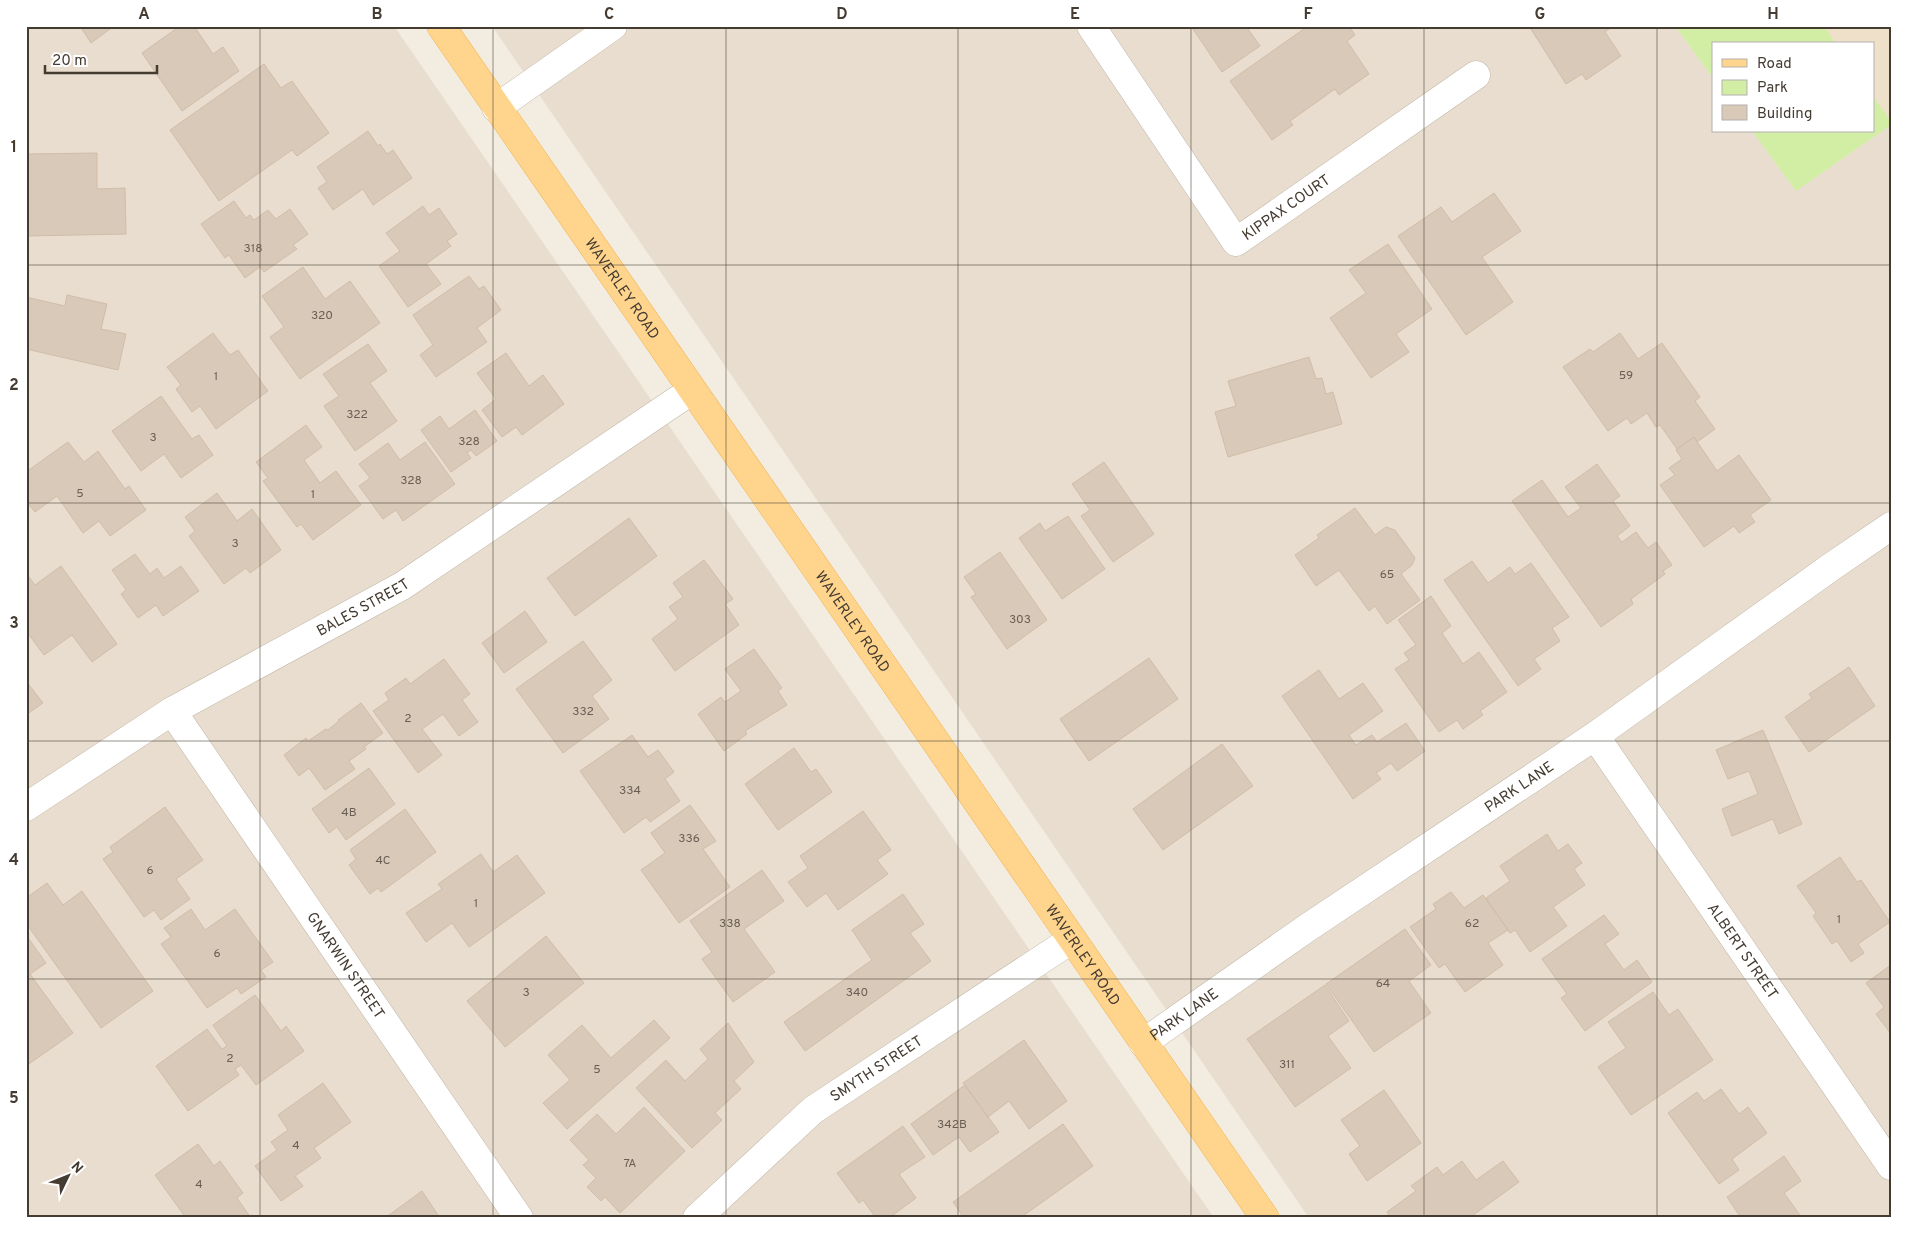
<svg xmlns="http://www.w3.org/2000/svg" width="1917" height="1244" font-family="Overpass,sans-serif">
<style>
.residential{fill:#e8ddce}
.education{fill:#eee0c9}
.green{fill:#d2eda4}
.building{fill:#d9c9b8;stroke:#d1bda8}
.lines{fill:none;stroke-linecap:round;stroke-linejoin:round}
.minor-casing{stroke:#c1b6a6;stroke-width:29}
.primary-casing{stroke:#f1b350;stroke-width:29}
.minor{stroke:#fff;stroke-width:28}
.primary{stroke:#ffd58e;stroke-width:28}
.grid{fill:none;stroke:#443b31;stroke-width:1;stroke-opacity:0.55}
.labels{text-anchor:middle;stroke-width:5;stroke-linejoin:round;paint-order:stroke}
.number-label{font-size:12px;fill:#695e53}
.street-label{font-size:15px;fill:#443b31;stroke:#fff}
.neatline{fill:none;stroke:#443b31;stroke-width:2}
.grid-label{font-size:16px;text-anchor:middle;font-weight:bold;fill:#443b31}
</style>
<rect width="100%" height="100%" fill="#f3ece1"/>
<path class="residential" d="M 26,26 L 394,26 L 1214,1218 L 26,1218 Z
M 492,26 L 1675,26 L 1713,78 L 1713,131 L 1752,131 L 1796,191 L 1891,125 L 1891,1218 L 1309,1218 Z"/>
<path class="education" d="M 1824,26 L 1891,26 L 1891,121 L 1873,96 L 1873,44 L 1836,44 Z"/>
<path class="green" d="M 1675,26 L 1824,26 L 1836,44 L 1713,44 L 1713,78 Z
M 1873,96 L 1891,121 L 1891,125 L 1796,191 L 1752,131 L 1873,131 Z"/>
<path class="building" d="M 80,26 L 114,26 L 91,43 Z
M 180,26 L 194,26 L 213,54 L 223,47 L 239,71 L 182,111 L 142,53 Z
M 1191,26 L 1246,26 L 1260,46 L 1222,72 Z
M 1308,26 L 1349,26 L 1355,35 L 1347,41 L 1369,74 L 1339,95 L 1335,89 L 1290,121 L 1293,125 L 1272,140 L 1230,81 Z
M 1529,26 L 1613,26 L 1605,32 L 1621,56 L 1586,80 L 1582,74 L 1566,84 Z
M 264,64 L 281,88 L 292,81 L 329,133 L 297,156 L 292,150 L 219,201 L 170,130 Z
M 368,131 L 378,146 L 380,144 L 387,154 L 393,150 L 412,178 L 373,205 L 363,189 L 333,210 L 318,188 L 327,182 L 317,167 Z
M 97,153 L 97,189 L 125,188 L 126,234 L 26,236 L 26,154 Z
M 1494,193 L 1521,231 L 1482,257 L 1513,302 L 1466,335 L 1398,236 L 1441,207 L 1452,222 Z
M 234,201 L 246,218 L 250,215 L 254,220 L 268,210 L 276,219 L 290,209 L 308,234 L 293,245 L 297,249 L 264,272 L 260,267 L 245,278 L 229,255 L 225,258 L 201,224 Z
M 423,206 L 429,215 L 439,208 L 457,234 L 447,241 L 451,246 L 426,264 L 441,284 L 408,307 L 379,266 L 400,251 L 386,233 Z
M 1388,244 L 1432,309 L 1396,334 L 1409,352 L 1371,378 L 1330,318 L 1366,293 L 1349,270 Z
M 303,267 L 325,299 L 350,281 L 380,323 L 300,379 L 270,337 L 284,327 L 262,296 Z
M 469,276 L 479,289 L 484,286 L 501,310 L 477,328 L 487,342 L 436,377 L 420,355 L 433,345 L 413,315 Z
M 67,295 L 107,304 L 101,329 L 126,334 L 118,370 L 26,349 L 26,297 L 65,306 Z
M 213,333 L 230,355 L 238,350 L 268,391 L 216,429 L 200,406 L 192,412 L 176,389 L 181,385 L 167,367 Z
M 1620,333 L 1638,359 L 1662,343 L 1700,397 L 1695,401 L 1715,429 L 1697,442 L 1694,437 L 1677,449 L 1660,425 L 1656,427 L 1647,413 L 1631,424 L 1627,418 L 1608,431 L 1563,367 L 1590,349 L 1593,352 Z
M 368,344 L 387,371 L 370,383 L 397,421 L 355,451 L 324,406 L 339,396 L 323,374 Z
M 506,353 L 529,386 L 543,375 L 564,404 L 522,435 L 516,427 L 502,437 L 482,410 L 496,399 L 477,373 Z
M 1309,357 L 1316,379 L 1322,378 L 1326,394 L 1333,392 L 1342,424 L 1228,457 L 1215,412 L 1236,406 L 1228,381 Z
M 161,396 L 192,439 L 199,435 L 213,455 L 181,478 L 164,454 L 141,471 L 112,431 Z
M 475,410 L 497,441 L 476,456 L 471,450 L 467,453 L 471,458 L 451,472 L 421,430 L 440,416 L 449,429 Z
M 306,425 L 322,447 L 304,460 L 320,483 L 336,471 L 361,505 L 313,540 L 301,524 L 297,527 L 263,481 L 268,478 L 256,462 Z
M 1694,437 L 1717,471 L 1739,455 L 1771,500 L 1750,515 L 1755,522 L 1739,533 L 1734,526 L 1704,547 L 1660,485 L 1675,475 L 1669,468 L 1682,459 L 1676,450 Z
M 68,442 L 84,462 L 98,451 L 125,489 L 129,486 L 146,510 L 110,536 L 99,521 L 83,533 L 57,496 L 35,512 L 26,501 L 26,472 Z
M 425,442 L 455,484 L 403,521 L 396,510 L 383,519 L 359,486 L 370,478 L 359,464 L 388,443 L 400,460 Z
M 1104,462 L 1154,534 L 1113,562 L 1081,516 L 1090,510 L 1072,484 Z
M 1597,464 L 1620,496 L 1613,501 L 1630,526 L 1617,536 L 1622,542 L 1636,532 L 1648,548 L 1656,542 L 1672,565 L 1663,571 L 1665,574 L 1631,599 L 1633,604 L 1601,627 L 1512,501 L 1542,480 L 1568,517 L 1581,508 L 1565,487 Z
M 217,493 L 237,521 L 252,509 L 281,550 L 250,573 L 246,568 L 224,584 L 189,536 L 195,531 L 185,517 Z
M 1355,508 L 1375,535 L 1386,527 L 1395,530 L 1415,558 L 1412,565 L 1401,574 L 1420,600 L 1387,624 L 1375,606 L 1369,611 L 1339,570 L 1316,586 L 1295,555 L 1319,538 L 1317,535 Z
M 1068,516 L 1105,569 L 1062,599 L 1019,538 L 1040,523 L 1045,531 Z
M 629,518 L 657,556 L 575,616 L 547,578 Z
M 1000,552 L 1047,620 L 1007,649 L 971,597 L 976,594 L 964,577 Z
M 135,554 L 150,574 L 157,568 L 164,578 L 181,566 L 199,591 L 163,616 L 156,605 L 138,618 L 121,594 L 126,590 L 112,570 Z
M 704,560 L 733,599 L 725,604 L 739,625 L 675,671 L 652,639 L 678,619 L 669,607 L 683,597 L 673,583 Z
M 1472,561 L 1488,583 L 1510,567 L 1515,574 L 1531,563 L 1569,617 L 1552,628 L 1560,641 L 1534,659 L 1541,669 L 1518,686 L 1444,580 Z
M 61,566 L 117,644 L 92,662 L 72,635 L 44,655 L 29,635 L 26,637 L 26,573 L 35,585 Z
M 1431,596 L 1451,626 L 1442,633 L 1463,664 L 1479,652 L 1507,692 L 1480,711 L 1483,715 L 1463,729 L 1457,720 L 1439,732 L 1395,669 L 1409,660 L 1404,653 L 1416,645 L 1398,620 Z
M 525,611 L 547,642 L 504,673 L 482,643 Z
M 583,641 L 612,680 L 592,696 L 609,719 L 563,753 L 516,689 Z
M 754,649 L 782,688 L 778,691 L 787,705 L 745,731 L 747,734 L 724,751 L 698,714 L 721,697 L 725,702 L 741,691 L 725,669 Z
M 1149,658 L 1178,699 L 1089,761 L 1060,719 Z
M 444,659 L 470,694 L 462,700 L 478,722 L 459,736 L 443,714 L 422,729 L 442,755 L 418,773 L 373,711 L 389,700 L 385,693 L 406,678 L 410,684 Z
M 1849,667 L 1875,706 L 1809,752 L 1785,717 L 1812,698 L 1809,694 Z
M 1319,670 L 1339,699 L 1363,683 L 1383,711 L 1349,735 L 1356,745 L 1372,735 L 1377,742 L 1406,723 L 1425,751 L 1397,771 L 1391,763 L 1376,773 L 1381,779 L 1353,799 L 1282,696 Z
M 26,681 L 43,703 L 26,715 Z
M 361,703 L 383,733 L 364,747 L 366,749 L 349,761 L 355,769 L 325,790 L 309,768 L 299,776 L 284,755 L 306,738 L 308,741 L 326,729 L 328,730 L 339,721 L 338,720 Z
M 1763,730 L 1802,824 L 1779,834 L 1773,819 L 1732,836 L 1722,809 L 1758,794 L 1749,771 L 1728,779 L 1716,750 Z
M 632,735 L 648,757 L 658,750 L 674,772 L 665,779 L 680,801 L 650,822 L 646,817 L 624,833 L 580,771 Z
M 1222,744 L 1253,786 L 1163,850 L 1133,809 Z
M 794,748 L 811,772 L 816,769 L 832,792 L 778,830 L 745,784 Z
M 369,768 L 395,804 L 346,840 L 337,827 L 329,833 L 312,809 Z
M 690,805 L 716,841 L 703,849 L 730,887 L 679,923 L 641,870 L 665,853 L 651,833 Z
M 165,807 L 203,860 L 176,879 L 190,899 L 161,920 L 154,910 L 144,917 L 103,859 L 113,852 L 110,847 Z
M 405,809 L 436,852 L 381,892 L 378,888 L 370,894 L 349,865 L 356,859 L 350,850 Z
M 863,811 L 891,850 L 877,860 L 888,874 L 838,910 L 826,893 L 807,907 L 788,882 L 808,868 L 800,856 Z
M 1547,834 L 1558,851 L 1568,844 L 1582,863 L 1574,869 L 1585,885 L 1553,907 L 1567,926 L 1530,952 L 1515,930 L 1510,933 L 1486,898 L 1510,881 L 1500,866 Z
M 481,854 L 493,872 L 517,855 L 545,893 L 469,947 L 452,923 L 426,942 L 406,913 L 442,889 L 438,884 Z
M 1840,857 L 1857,882 L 1861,880 L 1890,922 L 1858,944 L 1864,953 L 1851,962 L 1837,941 L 1832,944 L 1813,916 L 1816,913 L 1797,886 Z
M 762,870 L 784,901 L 744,929 L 775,972 L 733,1002 L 702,959 L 712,952 L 690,921 Z
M 47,883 L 63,905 L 82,891 L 153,991 L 101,1028 L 26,923 L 26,898 Z
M 1451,892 L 1464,908 L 1483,895 L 1508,930 L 1488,943 L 1503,965 L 1465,992 L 1445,964 L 1439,968 L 1410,927 L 1436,909 L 1433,904 Z
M 903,894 L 924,924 L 910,933 L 931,961 L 805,1051 L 784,1022 L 872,960 L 852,930 Z
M 191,909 L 205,930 L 235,909 L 273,962 L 261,970 L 266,977 L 241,994 L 237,988 L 207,1008 L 161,944 L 171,937 L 164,928 Z
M 1604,915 L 1619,934 L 1605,944 L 1624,970 L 1637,960 L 1652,982 L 1585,1031 L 1561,998 L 1567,994 L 1542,959 Z
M 1405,929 L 1431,965 L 1409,981 L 1431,1013 L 1374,1052 L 1326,984 Z
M 26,935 L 46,963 L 30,974 L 73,1033 L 26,1066 Z
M 546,936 L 584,983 L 505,1047 L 467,1001 Z
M 1891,965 L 1891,1034 L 1876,1014 L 1884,1007 L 1866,983 Z
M 1325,985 L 1349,1021 L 1328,1036 L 1351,1068 L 1295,1107 L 1247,1039 Z
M 1653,992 L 1669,1015 L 1678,1009 L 1713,1060 L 1631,1115 L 1598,1067 L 1626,1048 L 1608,1022 Z
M 255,995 L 281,1031 L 286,1026 L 304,1051 L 256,1085 L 241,1065 L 235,1069 L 239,1075 L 188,1111 L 156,1066 L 207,1029 L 222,1049 L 227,1046 L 213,1025 Z
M 654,1020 L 670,1038 L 567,1129 L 543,1103 L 570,1080 L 548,1055 L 582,1025 L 611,1058 Z
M 728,1023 L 754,1062 L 734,1081 L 741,1089 L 715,1113 L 722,1120 L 692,1148 L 636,1088 L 666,1060 L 685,1081 L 708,1059 L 700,1049 Z
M 1024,1040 L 1067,1101 L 1029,1129 L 1009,1101 L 988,1117 L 963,1083 Z
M 323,1083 L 351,1122 L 314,1148 L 321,1158 L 295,1176 L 303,1186 L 281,1201 L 255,1166 L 277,1150 L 271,1142 L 288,1130 L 278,1115 Z
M 965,1085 L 999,1132 L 970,1152 L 959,1137 L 933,1155 L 911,1124 Z
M 1721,1089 L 1739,1114 L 1748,1107 L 1767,1133 L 1732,1159 L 1739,1170 L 1719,1184 L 1668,1113 L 1697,1092 L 1704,1101 Z
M 1384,1090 L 1421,1143 L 1367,1181 L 1349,1154 L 1360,1146 L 1341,1120 Z
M 644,1107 L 685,1151 L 620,1213 L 605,1197 L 601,1201 L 587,1187 L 596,1178 L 583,1165 L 589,1160 L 570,1140 L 597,1114 L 616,1134 Z
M 1063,1124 L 1093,1166 L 1020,1218 L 964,1218 L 953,1202 Z
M 903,1126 L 925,1157 L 899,1174 L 916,1198 L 889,1218 L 876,1218 L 863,1200 L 859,1203 L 837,1173 Z
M 198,1144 L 214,1166 L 220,1161 L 243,1193 L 237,1198 L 251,1218 L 186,1218 L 155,1175 Z
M 1784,1156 L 1801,1181 L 1784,1193 L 1802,1218 L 1741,1218 L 1727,1197 Z
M 1462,1161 L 1476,1180 L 1503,1161 L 1519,1182 L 1469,1218 L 1391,1218 L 1387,1212 L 1416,1191 L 1411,1186 L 1437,1167 L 1443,1175 Z
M 422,1191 L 440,1218 L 385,1218 Z"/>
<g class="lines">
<g class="minor-casing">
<g id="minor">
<path id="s1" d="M 1091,26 L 1236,242 L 1476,75"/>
<path d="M 496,108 L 613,26"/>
<path id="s2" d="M 172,711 L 519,1218"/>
<path id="s3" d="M 1595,736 L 1891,1166"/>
<path id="s4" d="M 26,807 L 172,711 L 402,586 L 691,391"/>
<path id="s5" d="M 1143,1043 L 1307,928 L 1595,736 L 1831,567 L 1891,526"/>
<path id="s6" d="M 697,1218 L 813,1110 L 1071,940"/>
</g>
</g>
<g class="primary-casing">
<g id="primary">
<path id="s7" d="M 441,26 L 1265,1218"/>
</g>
</g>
<use href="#minor" class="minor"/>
<use href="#primary" class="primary"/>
</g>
<path class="grid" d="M 260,26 L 260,1218M 493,26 L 493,1218M 726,26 L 726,1218M 958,26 L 958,1218M 1191,26 L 1191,1218M 1424,26 L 1424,1218M 1657,26 L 1657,1218M 26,265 L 1891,265M 26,503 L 1891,503M 26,741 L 1891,741M 26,979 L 1891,979"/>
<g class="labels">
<g class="number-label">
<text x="253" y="252">318</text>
<text x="322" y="319">320</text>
<text x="1626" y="379">59</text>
<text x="216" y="380">1</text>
<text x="357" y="418">322</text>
<text x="153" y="441">3</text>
<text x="469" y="445">328</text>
<text x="411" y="484">328</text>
<text x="80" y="497">5</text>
<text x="313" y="498">1</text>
<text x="235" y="547">3</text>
<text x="1387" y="578">65</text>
<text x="1020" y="623">303</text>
<text x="583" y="715">332</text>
<text x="408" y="722">2</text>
<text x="630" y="794">334</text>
<text x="349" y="816">4B</text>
<text x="689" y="842">336</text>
<text x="383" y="864">4C</text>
<text x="150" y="874">6</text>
<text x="476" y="907">1</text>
<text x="1839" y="923">1</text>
<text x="730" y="927">338</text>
<text x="1472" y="927">62</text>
<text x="217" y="957">6</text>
<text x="1383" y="987">64</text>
<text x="526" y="996">3</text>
<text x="857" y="996">340</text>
<text x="230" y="1062">2</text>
<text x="1287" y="1068">311</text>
<text x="597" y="1073">5</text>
<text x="952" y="1128">342B</text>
<text x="296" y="1149">4</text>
<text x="630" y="1167">7A</text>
<text x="199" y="1188">4</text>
</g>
<g class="street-label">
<text dy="5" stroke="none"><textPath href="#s1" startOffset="321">KIPPAX COURT</textPath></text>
<text dy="5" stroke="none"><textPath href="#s7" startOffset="319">WAVERLEY ROAD</textPath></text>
<text dy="5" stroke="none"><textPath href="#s4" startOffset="392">BALES STREET</textPath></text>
<text dy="5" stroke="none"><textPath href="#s7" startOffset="724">WAVERLEY ROAD</textPath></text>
<text dy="5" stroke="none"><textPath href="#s5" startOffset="455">PARK LANE</textPath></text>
<text dy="5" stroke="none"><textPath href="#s3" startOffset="261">ALBERT STREET</textPath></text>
<text dy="5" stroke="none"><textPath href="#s7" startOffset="1129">WAVERLEY ROAD</textPath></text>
<text dy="5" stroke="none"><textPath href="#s2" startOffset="308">GNARWIN STREET</textPath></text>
<text dy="5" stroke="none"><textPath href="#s5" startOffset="50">PARK LANE</textPath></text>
<text dy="5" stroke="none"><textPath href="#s6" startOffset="234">SMYTH STREET</textPath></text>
</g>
</g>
<rect width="1917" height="1244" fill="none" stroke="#ffffff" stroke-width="55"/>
<rect x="1712" y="42" width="162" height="90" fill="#ffffff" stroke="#b4b1ad"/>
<rect x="1722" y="59" width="25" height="8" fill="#ffd58e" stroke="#b4b1ad"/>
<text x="1757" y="68" font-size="15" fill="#443b31">Road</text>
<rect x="1722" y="80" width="25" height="15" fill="#d2eda4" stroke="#b4b1ad"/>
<text x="1757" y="92" font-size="15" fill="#443b31">Park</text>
<rect x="1722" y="105" width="25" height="15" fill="#d9c9b8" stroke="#b4b1ad"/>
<text x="1757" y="118" font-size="15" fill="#443b31">Building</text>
<g transform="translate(68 1176) rotate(47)" stroke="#ffffff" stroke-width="4" paint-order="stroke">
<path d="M0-4L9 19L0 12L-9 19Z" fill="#443b31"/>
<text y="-8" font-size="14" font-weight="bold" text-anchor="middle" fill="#443b31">N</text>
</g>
<path d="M45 65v8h112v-8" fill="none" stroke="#443b31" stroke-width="2.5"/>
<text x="52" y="65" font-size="15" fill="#443b31" stroke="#ffffff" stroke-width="4" paint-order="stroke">20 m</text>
<rect x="28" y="28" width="1862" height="1188" class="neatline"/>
<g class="grid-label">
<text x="144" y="19">A</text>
<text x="377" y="19">B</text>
<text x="609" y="19">C</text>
<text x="842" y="19">D</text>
<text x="1075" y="19">E</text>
<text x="1308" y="19">F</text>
<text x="1540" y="19">G</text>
<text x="1773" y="19">H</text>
<text x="14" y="152">1</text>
<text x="14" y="390">2</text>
<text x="14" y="628">3</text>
<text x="14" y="865">4</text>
<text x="14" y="1103">5</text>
</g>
</svg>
